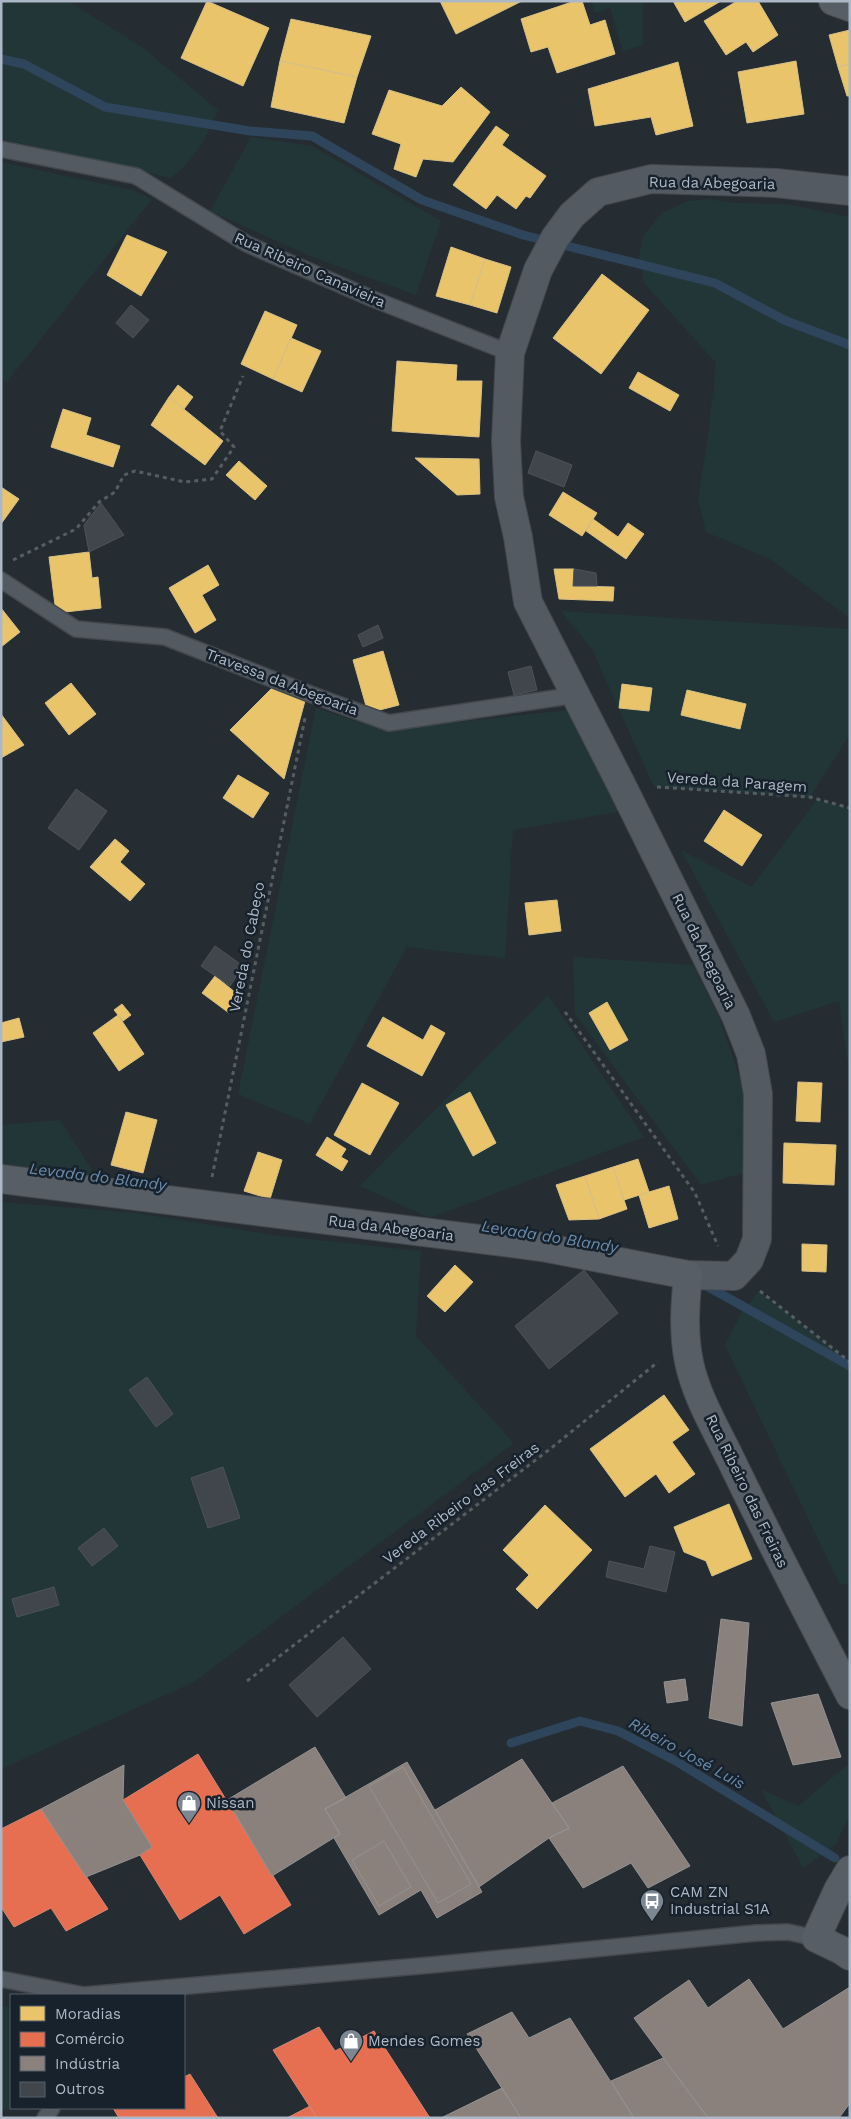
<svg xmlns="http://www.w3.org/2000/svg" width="851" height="2119" font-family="'Work Sans',sans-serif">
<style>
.green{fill:#223638}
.homes{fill:#e9c46a;stroke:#d7c086}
.shops{fill:#e76f51;stroke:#d68574}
.industry{fill:#8a817c;stroke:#949292}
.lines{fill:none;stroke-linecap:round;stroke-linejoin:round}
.stream{stroke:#2e455b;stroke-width:9}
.building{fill:#40464c;stroke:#4c535a}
.lane-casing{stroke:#42484d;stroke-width:18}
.street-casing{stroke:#42484d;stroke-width:30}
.secondary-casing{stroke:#42484d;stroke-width:30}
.path{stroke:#565e64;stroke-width:3;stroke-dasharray:4 4;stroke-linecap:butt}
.lane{stroke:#545a62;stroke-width:15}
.street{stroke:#545a62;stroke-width:28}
.secondary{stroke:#585e66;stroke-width:28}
.labels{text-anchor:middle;stroke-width:5;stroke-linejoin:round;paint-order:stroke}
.street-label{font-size:15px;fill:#adb8c6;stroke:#18222d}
.poi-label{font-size:15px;fill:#adb8c6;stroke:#18222d;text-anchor:start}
.water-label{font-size:16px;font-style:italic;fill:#6b8bab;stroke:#18222d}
</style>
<rect width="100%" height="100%" fill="#252c32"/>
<path class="green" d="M 1,1 L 68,1 L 142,47 L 218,110 C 205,140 197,157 171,178 L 1,139 Z
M 591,1 L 643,1 L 643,45 L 623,51 L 610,8 L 595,13 Z
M 251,137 L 312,146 L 441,221 L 416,295 L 310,256 L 210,211 Z
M 1,162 L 132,190 L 152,199 L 7,382 L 1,378 Z
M 708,199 L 734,203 L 787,204 L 850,217 L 850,618 L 770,559 L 706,532 L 698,499 L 708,436 L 716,363 L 644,283 L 639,257 L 643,236 L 662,213 L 688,201 Z
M 561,611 L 850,629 L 850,734 L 810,797 L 654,787 L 592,649 Z
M 316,708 L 383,730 L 579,709 L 623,811 L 513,830 L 505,958 L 407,947 L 310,1124 L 238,1094 Z
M 817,799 L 850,808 L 850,1077 L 839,1001 L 774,1022 L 681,850 L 752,887 Z
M 573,957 L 693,965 L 719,1017 L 742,1084 L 754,1170 L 701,1185 L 575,1014 Z
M 548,995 L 644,1137 L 430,1218 L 360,1186 Z
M 60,1120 L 97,1178 L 1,1167 L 1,1125 Z
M 1,1202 L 136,1213 L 280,1236 L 421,1251 L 416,1336 L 514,1443 L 194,1682 L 1,1769 Z
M 759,1291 L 850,1362 L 850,1583 L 840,1585 L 725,1345 L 741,1314 Z
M 850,1763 L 850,1816 L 835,1845 L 803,1868 L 761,1789 L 798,1806 Z
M 1,2006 L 11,2007 L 11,2108 L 20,2108 L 19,2109 L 1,2109 Z"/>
<path class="homes" d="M 207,1 L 269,28 L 243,86 L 181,58 Z
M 440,1 L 522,1 L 456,34 Z
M 575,1 L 582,1 L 590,25 L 605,20 L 615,54 L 557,73 L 548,47 L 531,52 L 521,19 Z
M 673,1 L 721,1 L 685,22 Z
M 737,1 L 758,1 L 778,35 L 753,52 L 746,42 L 726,55 L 704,21 Z
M 291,19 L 371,36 L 357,77 L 280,61 Z
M 850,30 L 850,64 L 838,67 L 829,35 Z
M 280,61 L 357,77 L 344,123 L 271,107 Z
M 796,61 L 804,114 L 747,123 L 738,72 Z
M 678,62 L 693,126 L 656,135 L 651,117 L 595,126 L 588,89 Z
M 850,64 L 850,96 L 847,96 L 838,67 Z
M 461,87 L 490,112 L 453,162 L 423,159 L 416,177 L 394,169 L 401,144 L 372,134 L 389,90 L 442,106 Z
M 496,126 L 509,135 L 502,145 L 546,176 L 530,198 L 526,196 L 516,209 L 497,195 L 486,209 L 453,185 Z
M 127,235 L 167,252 L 141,296 L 107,275 Z
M 451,247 L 485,259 L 470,305 L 436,296 Z
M 485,259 L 511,267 L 497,313 L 470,305 Z
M 602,274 L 649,310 L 601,374 L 553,338 Z
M 265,311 L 297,325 L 273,379 L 241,364 Z
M 291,338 L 321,351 L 302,392 L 273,379 Z
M 397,361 L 457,365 L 456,381 L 482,381 L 479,437 L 392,431 Z
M 638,372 L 679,395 L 670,411 L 629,388 Z
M 178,385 L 193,397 L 184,409 L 169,397 Z
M 169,397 L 223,441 L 205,465 L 151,425 Z
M 63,409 L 91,418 L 86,435 L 120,446 L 113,467 L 51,447 Z
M 415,458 L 479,459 L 480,494 L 457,495 Z
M 239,461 L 267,486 L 255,500 L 226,475 Z
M 1,487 L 19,499 L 1,524 Z
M 563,492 L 597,513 L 582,536 L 549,515 Z
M 593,519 L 618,537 L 628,523 L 644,534 L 626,559 L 586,531 Z
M 89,552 L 92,578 L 98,577 L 101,608 L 56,613 L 49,557 Z
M 208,565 L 219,585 L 202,595 L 216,620 L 195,633 L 169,588 Z
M 554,569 L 574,569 L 573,586 L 614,587 L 613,601 L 559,599 Z
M 1,608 L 20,632 L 1,647 Z
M 383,651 L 399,705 L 368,713 L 353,660 Z
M 71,683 L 96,714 L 69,735 L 45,703 Z
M 622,684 L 652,688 L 649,711 L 619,708 Z
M 274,686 L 306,697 L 284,779 L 230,730 Z
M 687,690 L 746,704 L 740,729 L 681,715 Z
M 1,714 L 24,745 L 1,758 Z
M 238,775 L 269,793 L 253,818 L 223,798 Z
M 724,810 L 762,835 L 742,866 L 704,841 Z
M 115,839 L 129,851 L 120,862 L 145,884 L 130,901 L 90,867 Z
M 557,900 L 561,931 L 529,935 L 525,903 Z
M 215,976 L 241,997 L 229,1013 L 202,993 Z
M 607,1002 L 628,1040 L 610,1050 L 589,1013 Z
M 122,1004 L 131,1015 L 123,1021 L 114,1010 Z
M 118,1015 L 144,1054 L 119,1071 L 93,1033 Z
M 383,1017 L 423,1040 L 431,1025 L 445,1033 L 422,1076 L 367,1046 Z
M 19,1018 L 24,1037 L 1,1042 L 1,1023 Z
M 798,1082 L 822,1083 L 820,1122 L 796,1121 Z
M 362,1083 L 399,1103 L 370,1155 L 334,1135 Z
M 470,1092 L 496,1143 L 473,1156 L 446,1105 Z
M 126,1112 L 157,1120 L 143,1173 L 111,1165 Z
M 327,1137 L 346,1149 L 341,1157 L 348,1161 L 342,1171 L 316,1155 Z
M 784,1143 L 836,1145 L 834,1185 L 783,1183 Z
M 258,1152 L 282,1160 L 270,1199 L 244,1191 Z
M 638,1159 L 649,1192 L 624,1200 L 613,1167 Z
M 613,1167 L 627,1209 L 599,1219 L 585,1176 Z
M 585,1176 L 599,1219 L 569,1220 L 556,1185 Z
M 669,1186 L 678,1219 L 649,1228 L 639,1195 Z
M 802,1244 L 827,1245 L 826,1272 L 802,1271 Z
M 455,1265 L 473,1282 L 445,1312 L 427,1296 Z
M 664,1395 L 689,1430 L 672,1442 L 695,1474 L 669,1493 L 656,1474 L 625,1497 L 590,1449 Z
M 729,1504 L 752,1559 L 712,1576 L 706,1561 L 684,1552 L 674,1527 Z
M 545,1505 L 592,1550 L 537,1609 L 516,1589 L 529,1575 L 503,1550 Z"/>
<path class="shops" d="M 198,1754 L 291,1905 L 244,1934 L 220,1895 L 180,1920 L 140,1855 L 152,1847 L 123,1800 Z
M 41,1809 L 108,1909 L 66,1931 L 51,1908 L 14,1927 L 1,1907 L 1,1829 Z
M 319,2027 L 335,2051 L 374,2031 L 430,2118 L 317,2118 L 273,2050 Z
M 190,2074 L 218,2118 L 119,2118 L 113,2108 L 184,2108 L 184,2077 Z
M 310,2106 L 317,2118 L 287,2118 Z"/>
<path class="industry" d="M 721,1619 L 749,1623 L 742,1726 L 709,1718 Z
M 685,1679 L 688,1700 L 667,1703 L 664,1682 Z
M 818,1694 L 841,1757 L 793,1765 L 771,1703 Z
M 315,1747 L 346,1798 L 325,1809 L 340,1834 L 272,1876 L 227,1800 Z
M 522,1759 L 569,1828 L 549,1838 L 479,1887 L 435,1810 Z
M 407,1762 L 482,1892 L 437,1918 L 421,1890 L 379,1915 L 334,1838 L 340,1834 L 325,1809 Z
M 124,1765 L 123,1800 L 152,1847 L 140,1855 L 86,1877 L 41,1809 Z
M 623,1766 L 690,1866 L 648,1888 L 631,1863 L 583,1888 L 549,1838 L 569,1828 L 552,1803 Z
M 403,1767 L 471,1884 L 438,1903 L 369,1786 Z
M 384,1841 L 411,1887 L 379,1906 L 352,1860 Z
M 749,1979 L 783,2029 L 850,1987 L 850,2103 L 839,2118 L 708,2118 L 634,2018 L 689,1980 L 708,2008 Z
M 512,2012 L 529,2038 L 570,2018 L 634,2118 L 521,2118 L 467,2034 Z
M 663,2058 L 708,2118 L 634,2118 L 611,2081 Z
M 502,2088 L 521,2118 L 441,2118 Z"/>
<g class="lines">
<path class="stream" d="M 1,59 L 24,64 L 105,107 L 250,131 L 312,136 L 422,200 L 523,235 L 715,283 L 784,320 L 850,345
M 703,1284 L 850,1366
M 511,1743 L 580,1721 L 618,1731 L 674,1760 L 835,1858"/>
</g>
<path class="building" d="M 131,305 L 149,320 L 133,338 L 116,323 Z
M 536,451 L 572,465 L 564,487 L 528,473 Z
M 101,503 L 124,535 L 89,552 L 84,525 Z
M 574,569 L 596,573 L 597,586 L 573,586 Z
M 378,625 L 383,638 L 363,647 L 358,635 Z
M 531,666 L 537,690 L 514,695 L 508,672 Z
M 76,789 L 107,811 L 79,850 L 48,828 Z
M 215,946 L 243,966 L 230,986 L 201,966 Z
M 584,1270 L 618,1313 L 549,1369 L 515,1326 Z
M 147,1377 L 173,1414 L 156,1427 L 129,1390 Z
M 223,1467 L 240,1518 L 208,1528 L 191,1478 Z
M 104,1528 L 118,1546 L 92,1566 L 78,1548 Z
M 650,1546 L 675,1552 L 666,1592 L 606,1577 L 609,1561 L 644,1569 Z
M 54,1587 L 59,1605 L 17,1617 L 12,1599 Z
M 343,1637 L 371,1669 L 317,1717 L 289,1685 Z"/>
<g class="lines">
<g class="lane-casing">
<path id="lane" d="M 1,149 L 136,176 L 247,244 L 373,299 L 510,353
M 1,580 L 76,629 L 165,637 L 310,694 L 389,723 L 576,695
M 1,1979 L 84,1995 L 431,1965 L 756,1933 L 788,1932 L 816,1938
M 45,2118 L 52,2108"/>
</g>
<g class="street-casing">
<path id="street" d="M 688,1275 L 734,1276 L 749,1260 L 757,1239 L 758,1094 L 751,1054 L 736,1016 L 621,784 L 528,602 L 518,537 L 509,497 L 506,441 L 510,353 L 538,270 L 555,238 L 572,215 L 598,192 L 651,179 L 776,183 L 850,191"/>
</g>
<g class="secondary-casing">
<path id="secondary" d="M 833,1 L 850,7
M 1,1179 L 542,1247 L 688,1275 C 685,1304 683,1333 689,1362 C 696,1396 716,1429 731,1460 C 769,1539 810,1617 850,1695
M 850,1870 L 838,1890 L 816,1938 L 843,1951 L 850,1956"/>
</g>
<path class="path" d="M 13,560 L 76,529 L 99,502 L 115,492 L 124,475 L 135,471 L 185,482 L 212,479 L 234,447 L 220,431 L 243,376
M 657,787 L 810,797 L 850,808
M 565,1012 L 695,1193 L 718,1246
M 212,1177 L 305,718
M 760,1291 L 850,1362
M 247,1681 L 550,1449 L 658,1362"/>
<use href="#lane" class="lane"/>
<use href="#street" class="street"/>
<use href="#secondary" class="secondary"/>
</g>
<defs>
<g id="shop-pin" transform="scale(1.25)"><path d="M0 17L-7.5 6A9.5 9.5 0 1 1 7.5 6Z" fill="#7d8792" stroke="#18222d"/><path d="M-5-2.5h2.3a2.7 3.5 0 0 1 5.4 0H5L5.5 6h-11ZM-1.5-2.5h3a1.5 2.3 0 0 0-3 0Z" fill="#fff"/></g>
<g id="bus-pin" transform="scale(1.25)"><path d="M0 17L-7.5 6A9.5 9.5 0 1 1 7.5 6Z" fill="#7d8792" stroke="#18222d"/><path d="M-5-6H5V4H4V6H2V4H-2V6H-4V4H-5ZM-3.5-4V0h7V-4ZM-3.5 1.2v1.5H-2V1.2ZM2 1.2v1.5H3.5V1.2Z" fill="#fff"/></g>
</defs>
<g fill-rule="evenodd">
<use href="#shop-pin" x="189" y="1803"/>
<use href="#bus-pin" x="652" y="1901"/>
<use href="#shop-pin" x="351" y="2041"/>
</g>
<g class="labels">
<g class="street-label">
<text transform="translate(712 183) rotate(1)" y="5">Rua da Abegoaria</text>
<text transform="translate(310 270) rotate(24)" y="5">Rua Ribeiro Canavieira</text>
<text transform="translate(282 682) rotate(21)" y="5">Travessa da Abegoaria</text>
<text transform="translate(737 782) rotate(4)" y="5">Vereda da Paragem</text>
<text transform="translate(247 947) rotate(-79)" y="5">Vereda do Cabeço</text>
<text transform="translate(704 951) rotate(64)" y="5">Rua da Abegoaria</text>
<text transform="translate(391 1228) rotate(7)" y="5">Rua da Abegoaria</text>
<text transform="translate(747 1491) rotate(64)" y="5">Rua Ribeiro das Freiras</text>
<text transform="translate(461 1503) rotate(-37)" y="5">Vereda Ribeiro das Freiras</text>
</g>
<g class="poi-label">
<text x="206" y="1808">Nissan</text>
<text x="670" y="1897">CAM ZN<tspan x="670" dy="17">Industrial S1A</tspan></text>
<text x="368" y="2046">Mendes Gomes</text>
</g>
<g class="water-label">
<text transform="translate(98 1176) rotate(7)" y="6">Levada do Blandy</text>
<text transform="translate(550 1236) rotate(9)" y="6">Levada do Blandy</text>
<text transform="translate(687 1753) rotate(29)" y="6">Ribeiro José Luis</text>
</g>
</g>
<rect width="851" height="2119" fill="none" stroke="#adb8c6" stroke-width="5"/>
<rect x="10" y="1994" width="175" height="115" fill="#18222d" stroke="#545e6a"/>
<rect x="20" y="2006" width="25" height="15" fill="#e9c46a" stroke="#545e6a"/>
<text x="55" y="2019" font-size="15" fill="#adb8c6">Moradias</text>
<rect x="20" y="2032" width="25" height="15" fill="#e76f51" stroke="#545e6a"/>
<text x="55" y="2044" font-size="15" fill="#adb8c6">Comércio</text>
<rect x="20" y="2056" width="25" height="15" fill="#8a817c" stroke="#545e6a"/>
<text x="55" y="2069" font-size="15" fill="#adb8c6">Indústria</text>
<rect x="20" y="2082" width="25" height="15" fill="#40464c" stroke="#545e6a"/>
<text x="55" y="2094" font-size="15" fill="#adb8c6">Outros</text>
</svg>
